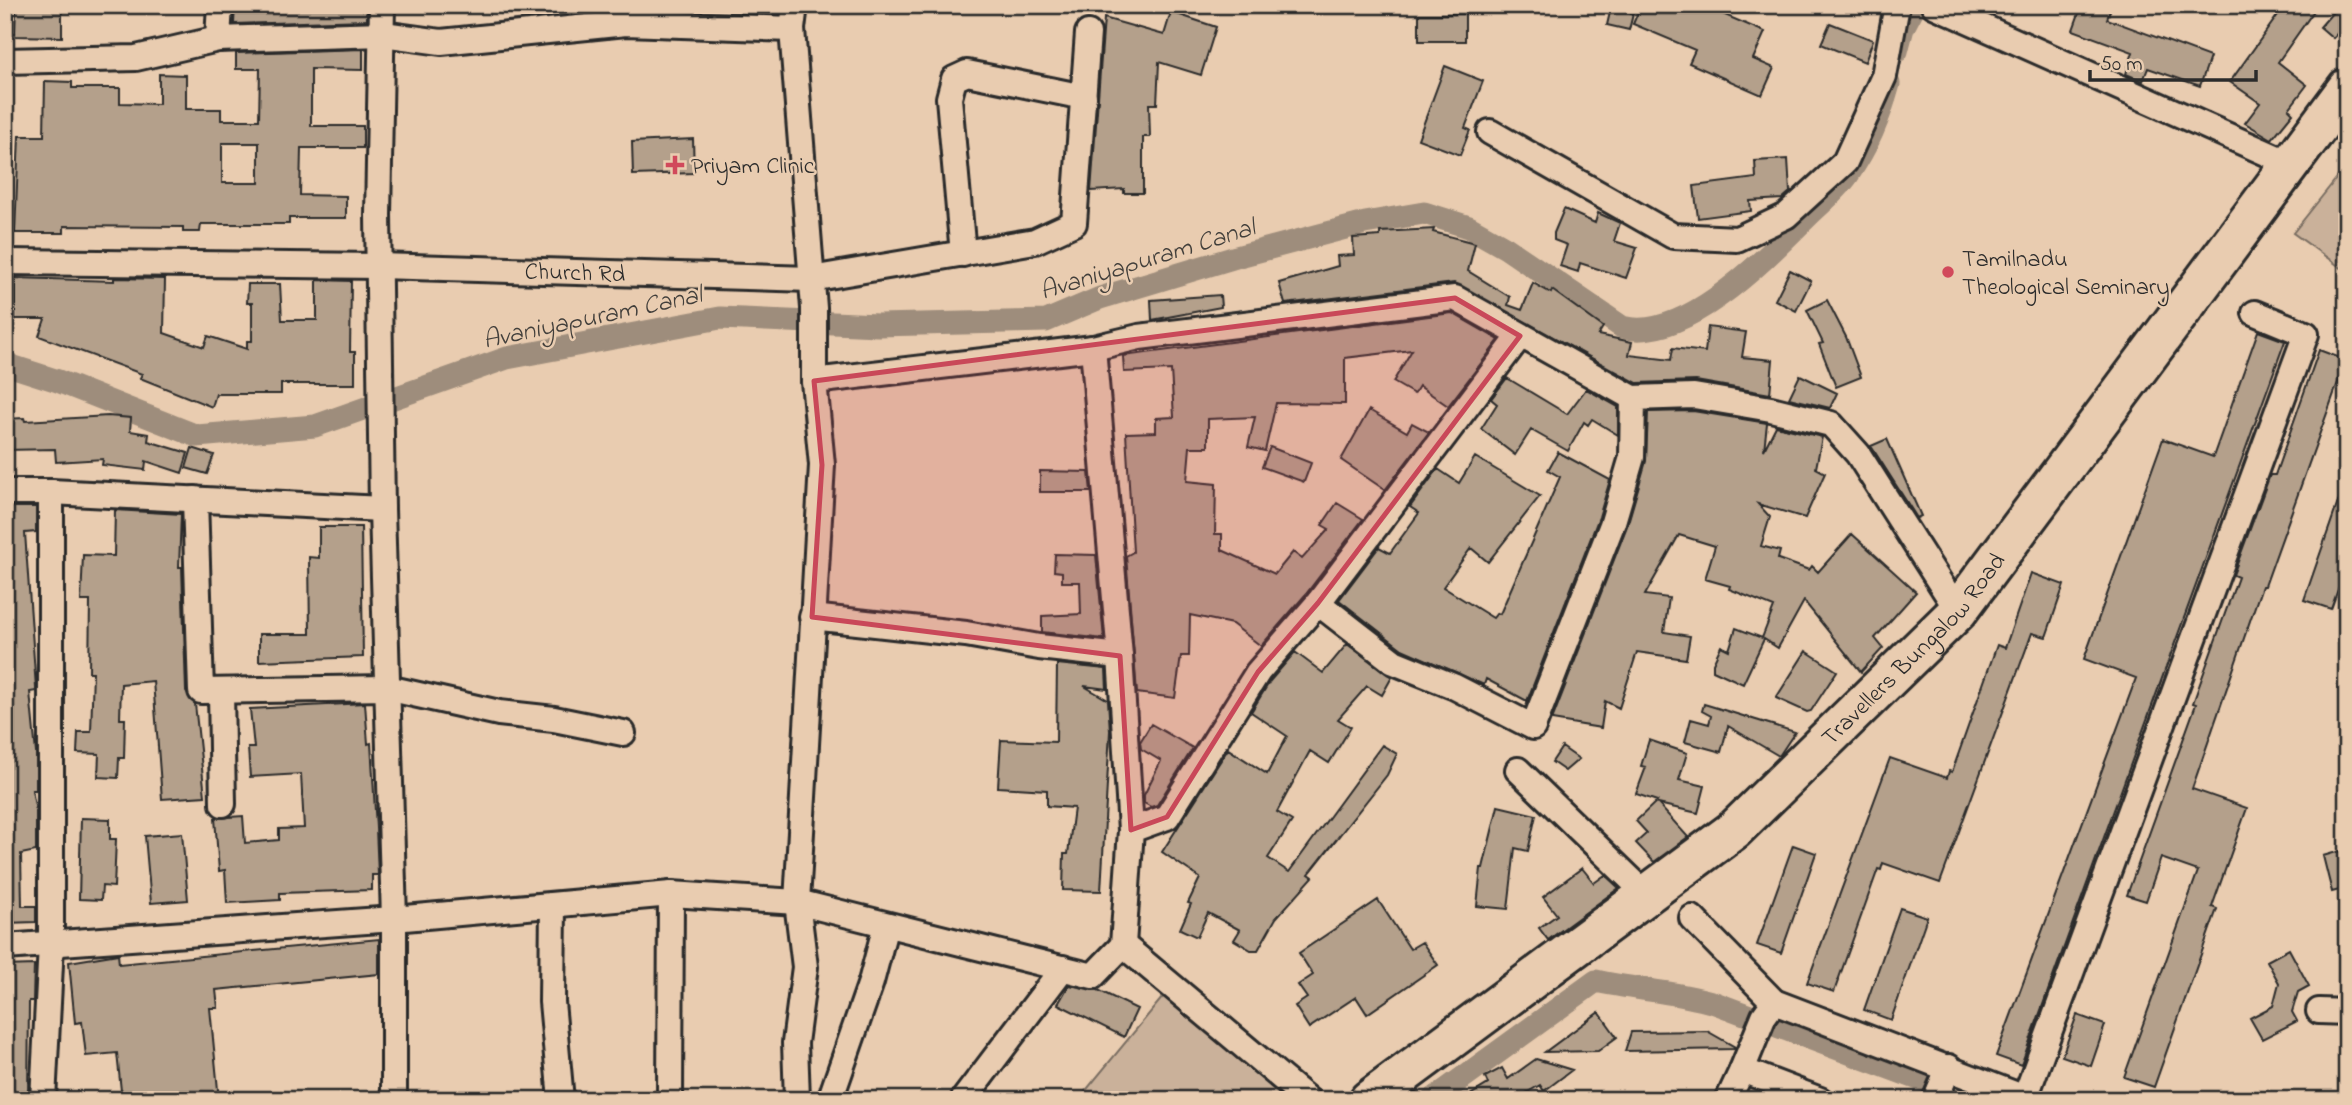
<svg xmlns="http://www.w3.org/2000/svg" width="2352" height="1105" font-family="'Indie Flower',sans-serif">
<style>
.green{fill:#cab19a;stroke:#7a6e62;stroke-width:2}
.lines{fill:none;stroke-linecap:round;stroke-linejoin:round}
.canal{stroke:#9e8d7b;stroke-width:23}
.building{fill:#b4a08b;stroke:#2b2b2b;stroke-width:2;fill-rule:evenodd}
.street-casing{stroke:#2b2b2b;stroke-width:30}
.primary-casing{stroke:#2b2b2b;stroke-width:44}
.street{stroke:#e9ccb0;stroke-width:24}
.primary{stroke:#e9ccb0;stroke-width:38}
.marked{fill:#c94859;fill-opacity:0.2;stroke:#c94859;stroke-width:5;stroke-linejoin:round}
.poi-dot{fill:#d1495b;stroke:#e9ccb0;stroke-width:2.5}
.labels{text-anchor:middle;stroke-width:5;stroke-linejoin:round;paint-order:stroke}
.poi-label{font-size:24px;fill:#2b2b2b;stroke:#e9ccb0;text-anchor:start}
.street-label{font-size:24px;fill:#2b2b2b;stroke:#e9ccb0}
.water-label{font-size:26px;font-style:italic;fill:#423f3b;stroke:#e9ccb0}
</style>
<rect width="100%" height="100%" fill="#e9ccb0"/>
<filter id="ink" filterUnits="userSpaceOnUse"><feTurbulence type="fractalNoise" baseFrequency=".0143" numOctaves="2"/><feDisplacementMap in="SourceGraphic" scale="14" xChannelSelector="R" yChannelSelector="G"/><feConvolveMatrix kernelMatrix="1 2 1 2 8 2 1 2 1" color-interpolation-filters="sRGB"/></filter>
<g filter="url(#ink)">
<path class="green" d="M 2347,165 L 2347,272 L 2293,233 Z
M 1167,992 L 1299,1100 L 1078,1100 Z"/>
<g class="lines">
<path class="canal" d="M 1897,51 L 1903,28 L 1915,5
M 5,364 L 58,381 L 197,436 L 315,426 L 507,358 L 720,318 L 878,325 L 1046,321 L 1100,298 L 1236,257 L 1365,223 L 1424,213 L 1469,227 L 1506,248 L 1622,327 C 1684,344 1766,258 1807,217 C 1820,204 1837,191 1848,175 C 1868,145 1879,120 1889,84
M 1432,1100 L 1596,981 C 1636,990 1675,991 1715,1003 L 1975,1100"/>
</g>
<path class="building" d="M 16,5 L 62,5 L 62,37 L 15,36 Z
M 235,5 L 367,5 L 367,20 L 234,24 Z
M 1641,5 L 1715,5 L 1713,10 L 1765,32 L 1753,59 L 1774,68 L 1762,95 L 1689,63 L 1695,50 L 1633,24 Z
M 2082,5 L 2112,5 L 2107,19 L 2210,57 L 2200,86 L 2148,68 L 2143,81 L 2126,74 L 2133,52 L 2073,30 Z
M 2285,5 L 2318,5 L 2278,62 L 2307,85 L 2289,109 L 2293,113 L 2272,139 L 2245,123 L 2260,103 L 2230,82 Z
M 2339,5 L 2347,5 L 2347,23 L 2333,38 L 2320,27 Z
M 1611,8 L 1633,14 L 1629,30 L 1607,25 Z
M 1171,12 L 1216,27 L 1201,75 L 1159,62 L 1157,104 L 1149,104 L 1150,137 L 1143,137 L 1143,193 L 1124,193 L 1124,189 L 1091,191 L 1104,18 L 1164,35 Z
M 1419,14 L 1465,14 L 1465,41 L 1419,41 Z
M 1830,23 L 1873,40 L 1865,62 L 1821,44 Z
M 363,49 L 363,70 L 311,69 L 311,126 L 363,126 L 363,148 L 301,148 L 300,195 L 346,196 L 346,218 L 289,218 L 289,224 L 201,224 L 200,232 L 183,232 L 183,227 L 64,226 L 64,233 L 15,233 L 19,136 L 44,136 L 45,81 L 72,82 L 72,88 L 120,88 L 120,103 L 159,104 L 159,74 L 186,75 L 186,109 L 221,109 L 221,120 L 259,120 L 260,69 L 236,69 L 236,53 ZM 222,143 L 259,143 L 259,183 L 222,183 Z
M 1445,66 L 1483,81 L 1465,128 L 1470,130 L 1460,155 L 1418,139 Z
M 693,139 L 694,173 L 633,175 L 632,142 Z
M 1788,159 L 1790,192 L 1782,199 L 1750,201 L 1751,211 L 1698,218 L 1694,186 L 1756,178 L 1755,161 Z
M 1564,209 L 1595,223 L 1598,213 L 1620,223 L 1614,241 L 1637,248 L 1626,278 L 1580,263 L 1578,272 L 1560,266 L 1567,245 L 1554,240 L 1554,233 Z
M 1434,229 L 1433,232 L 1475,243 L 1468,271 L 1510,297 L 1508,305 L 1522,310 L 1533,283 L 1551,293 L 1552,290 L 1603,327 L 1598,335 L 1632,342 L 1629,355 L 1671,360 L 1673,348 L 1705,352 L 1708,327 L 1746,332 L 1742,357 L 1773,360 L 1770,394 L 1696,381 L 1637,383 L 1454,283 L 1285,304 L 1279,283 L 1338,266 L 1337,256 L 1354,255 L 1353,238 L 1380,236 L 1380,232 Z
M 1790,270 L 1811,281 L 1796,311 L 1775,300 Z
M 15,278 L 114,281 L 114,278 L 165,279 L 164,333 L 204,347 L 208,336 L 247,349 L 247,341 L 252,341 L 252,303 L 247,303 L 248,284 L 280,284 L 282,320 L 317,320 L 317,280 L 351,281 L 350,352 L 355,352 L 355,384 L 281,384 L 281,394 L 216,394 L 212,407 L 140,378 L 142,374 L 39,336 L 45,319 L 15,319 Z
M 1220,295 L 1221,307 L 1152,320 L 1151,300 Z
M 1827,300 L 1846,337 L 1861,377 L 1836,387 L 1819,344 L 1823,343 L 1807,310 Z
M 1452,313 L 1499,340 L 1448,406 L 1419,386 L 1414,394 L 1393,382 L 1412,350 L 1345,358 L 1345,404 L 1276,403 L 1265,451 L 1248,447 L 1255,417 L 1208,419 L 1208,447 L 1190,447 L 1187,481 L 1216,484 L 1215,534 L 1222,534 L 1222,550 L 1275,574 L 1293,552 L 1302,559 L 1329,529 L 1322,525 L 1337,503 L 1363,519 L 1306,594 L 1261,646 L 1232,624 L 1190,615 L 1189,656 L 1181,656 L 1175,698 L 1137,693 L 1126,556 L 1133,552 L 1126,433 L 1156,432 L 1156,418 L 1174,417 L 1171,370 L 1124,372 L 1123,356 Z
M 2258,331 L 2285,341 L 2021,1065 L 1996,1056 L 2136,678 L 2084,659 L 2163,439 L 2213,457 Z
M 2319,350 L 2346,360 L 2265,586 L 2262,586 L 2192,789 L 2247,808 L 2212,907 L 2217,909 L 2154,1087 L 2124,1077 L 2198,871 L 2161,858 L 2146,901 L 2127,895 L 2196,704 L 2193,703 L 2238,577 L 2233,575 L 2270,475 L 2275,475 Z
M 1800,375 L 1837,393 L 1830,408 L 1789,398 Z
M 1507,378 L 1567,414 L 1586,389 L 1618,407 L 1618,435 L 1592,419 L 1588,425 L 1584,422 L 1568,451 L 1531,430 L 1515,455 L 1481,429 L 1497,404 L 1491,399 Z
M 1369,410 L 1407,432 L 1412,423 L 1429,432 L 1385,490 L 1341,460 Z
M 1693,411 L 1767,423 L 1764,450 L 1776,426 L 1822,437 L 1816,468 L 1825,473 L 1805,518 L 1758,504 L 1770,517 L 1761,546 L 1780,551 L 1778,559 L 1809,570 L 1812,566 L 1818,572 L 1852,534 L 1916,592 L 1875,638 L 1883,648 L 1861,672 L 1804,601 L 1778,648 L 1764,639 L 1743,684 L 1713,670 L 1713,663 L 1721,646 L 1729,650 L 1736,628 L 1762,638 L 1774,607 L 1729,589 L 1730,586 L 1705,579 L 1715,546 L 1679,535 L 1645,595 L 1669,598 L 1664,632 L 1690,636 L 1686,659 L 1637,652 L 1619,708 L 1605,701 L 1601,728 L 1552,720 L 1627,526 L 1646,461 L 1648,412 Z
M 108,416 L 131,418 L 130,431 L 149,434 L 148,441 L 188,453 L 182,473 L 146,461 L 145,470 L 102,465 L 103,459 L 56,462 L 55,449 L 5,450 L 5,419 L 24,418 L 25,421 Z
M 1887,439 L 1921,516 L 1917,518 L 1871,446 Z
M 1270,447 L 1311,463 L 1304,482 L 1262,467 Z
M 192,448 L 214,455 L 207,474 L 186,468 Z
M 1558,452 L 1610,480 L 1599,517 L 1527,701 L 1486,679 L 1484,685 L 1402,649 L 1339,600 L 1379,547 L 1390,553 L 1419,513 L 1410,507 L 1438,469 L 1459,483 L 1475,457 L 1540,496 L 1488,562 L 1471,548 L 1443,587 L 1493,618 L 1497,613 L 1500,614 L 1560,477 L 1548,470 Z
M 1040,471 L 1089,472 L 1091,492 L 1040,492 Z
M 2344,485 L 2347,485 L 2347,564 L 2331,609 L 2304,600 Z
M 6,507 L 36,507 L 36,532 L 25,533 L 36,688 L 36,691 L 30,692 L 36,753 L 36,790 L 32,790 L 36,811 L 36,851 L 21,854 L 22,906 L 36,906 L 36,922 L 5,923 Z
M 115,510 L 181,514 L 179,567 L 182,567 L 186,691 L 195,704 L 205,796 L 162,799 L 153,681 L 121,684 L 120,719 L 125,719 L 124,758 L 119,758 L 118,778 L 98,777 L 99,754 L 77,753 L 78,732 L 91,732 L 93,672 L 89,672 L 90,601 L 81,601 L 83,555 L 114,556 Z
M 319,527 L 361,527 L 363,657 L 259,661 L 259,634 L 310,634 L 309,557 L 319,558 Z
M 1055,554 L 1096,555 L 1104,639 L 1042,632 L 1042,616 L 1081,614 L 1080,582 L 1062,582 L 1062,572 L 1054,571 Z
M 2031,573 L 2064,585 L 2046,637 L 2032,633 L 1940,883 L 1883,863 L 1881,870 L 1878,869 L 1834,992 L 1807,983 L 1890,758 L 1947,778 L 1949,771 L 1952,772 L 1997,645 L 2005,648 Z
M 1347,644 L 1392,677 L 1382,695 L 1367,686 L 1338,719 L 1351,727 L 1329,763 L 1310,751 L 1277,812 L 1292,821 L 1268,858 L 1289,872 L 1382,745 L 1397,754 L 1387,775 L 1309,874 L 1313,877 L 1276,918 L 1258,950 L 1251,950 L 1234,940 L 1240,930 L 1208,913 L 1197,937 L 1180,929 L 1191,904 L 1188,903 L 1200,878 L 1162,852 L 1228,749 L 1267,774 L 1287,736 L 1251,712 L 1270,681 L 1295,652 L 1323,673 Z
M 1806,651 L 1837,671 L 1811,711 L 1807,712 L 1776,698 Z
M 1057,664 L 1106,669 L 1107,689 L 1084,686 L 1108,700 L 1110,731 L 1101,891 L 1063,890 L 1064,854 L 1068,854 L 1074,808 L 1047,806 L 1047,790 L 998,787 L 1001,740 L 1056,742 Z
M 365,703 L 368,744 L 371,743 L 376,828 L 378,875 L 372,875 L 372,890 L 280,893 L 280,900 L 227,903 L 225,870 L 219,871 L 215,818 L 243,816 L 245,843 L 279,840 L 279,829 L 304,828 L 301,774 L 250,777 L 248,748 L 254,748 L 250,709 Z
M 1704,704 L 1714,707 L 1795,732 L 1779,756 L 1728,726 L 1721,752 L 1685,742 L 1691,719 L 1709,724 L 1711,716 L 1702,711 Z
M 1151,724 L 1193,748 L 1157,805 L 1151,807 L 1144,803 L 1144,795 L 1161,761 L 1141,749 L 1140,742 Z
M 1649,740 L 1687,753 L 1679,780 L 1705,786 L 1698,813 L 1658,804 L 1688,837 L 1654,862 L 1636,843 L 1647,833 L 1636,821 L 1657,801 L 1636,794 L 1646,767 L 1641,766 Z
M 1562,747 L 1579,759 L 1565,771 L 1552,762 Z
M 1498,806 L 1536,815 L 1528,851 L 1515,848 L 1508,909 L 1477,906 L 1481,868 L 1483,868 Z
M 81,818 L 110,819 L 110,839 L 116,839 L 114,887 L 102,886 L 101,900 L 79,899 Z
M 182,833 L 188,900 L 151,903 L 145,836 Z
M 1793,845 L 1816,853 L 1781,953 L 1757,945 Z
M 2347,849 L 2347,888 L 2332,892 L 2323,856 Z
M 1582,868 L 1594,883 L 1605,875 L 1619,888 L 1548,940 L 1539,928 L 1557,915 L 1543,897 Z
M 1378,900 L 1410,949 L 1422,942 L 1438,965 L 1367,1014 L 1356,997 L 1309,1028 L 1295,1006 L 1307,998 L 1298,985 L 1313,975 L 1299,953 Z
M 1900,908 L 1927,917 L 1891,1020 L 1864,1010 Z
M 379,939 L 379,974 L 216,990 L 218,1008 L 210,1008 L 219,1100 L 122,1100 L 117,1053 L 86,1056 L 82,1022 L 75,1023 L 69,962 L 118,954 L 119,964 Z
M 2289,949 L 2309,986 L 2298,992 L 2292,1012 L 2297,1021 L 2262,1039 L 2250,1018 L 2273,1006 L 2279,983 L 2267,961 Z
M 34,965 L 33,1001 L 29,1001 L 28,1100 L 5,1100 L 5,966 Z
M 1069,985 L 1098,990 L 1137,1009 L 1124,1037 L 1058,1004 Z
M 1599,1012 L 1617,1037 L 1598,1051 L 1545,1052 Z
M 2077,1015 L 2105,1025 L 2091,1066 L 2062,1056 Z
M 1707,1031 L 1735,1047 L 1734,1049 L 1625,1051 L 1631,1032 Z
M 1536,1059 L 1572,1070 L 1544,1091 L 1540,1085 L 1514,1100 L 1462,1100 L 1488,1084 L 1485,1077 L 1502,1068 L 1508,1079 Z"/>
<g class="lines">
<g class="street-casing">
<g id="street">
<path d="M 220,5 L 218,39 L 383,34 L 441,42 L 626,23 L 792,29"/>
<path d="M 382,5 L 378,215 L 382,509 L 394,919 L 394,1100"/>
<path d="M 795,5 L 792,29 L 814,308 L 814,381 L 822,465 L 797,902 L 805,967 L 795,1043 L 797,1100"/>
<path d="M 1934,5 L 2289,163"/>
<path d="M 5,61 L 136,58 L 218,39"/>
<path d="M 1490,132 L 1673,236 L 1737,239 L 1786,216 L 1845,162 L 1884,76 L 1897,5"/>
<path d="M 963,254 L 949,98 L 954,79 L 967,73 L 1084,97"/>
<path id="s1" d="M 5,262 L 379,266 L 811,279 L 1035,241 L 1074,223 L 1088,33"/>
<path d="M 1093,348 L 1120,656 L 1131,830"/>
<path d="M 814,381 L 1093,348 L 1139,337 L 1455,298 L 1633,398"/>
<path d="M 5,492 L 51,492 L 382,509"/>
<path d="M 195,499 L 201,691 L 387,688 L 499,713 L 554,719 L 623,733"/>
<path d="M 1318,603 L 1394,662 L 1453,686 L 1533,727 L 1613,522 L 1632,457 L 1633,398 L 1694,396 L 1771,409 L 1831,424 L 1858,454 L 1958,611"/>
<path d="M 812,617 L 966,634 L 1039,647 L 1120,656"/>
<path d="M 221,692 L 223,804"/>
<path d="M 1518,770 L 1647,895"/>
<path d="M 553,905 L 552,1002 L 561,1100"/>
<path d="M 1692,918 L 1774,1002 L 1764,1016 L 1742,1070 L 1820,1100"/>
<path d="M 1123,945 L 1131,830 L 1167,817 L 1258,672 L 1318,603 L 1520,336"/>
<path d="M 5,947 L 394,919 L 671,894 L 797,902 L 1093,976 L 1123,945 L 1308,1100"/>
<path d="M 1774,1002 L 2030,1100"/>
<path d="M 2319,1011 L 2347,1012"/>
<path d="M 2025,1098 L 2306,334 L 2255,313"/>
<path d="M 43,1100 L 51,945 L 51,492"/>
<path d="M 670,1100 L 671,894"/>
<path d="M 830,1100 L 871,982 L 886,925"/>
<path d="M 963,1100 L 1063,968"/>
<path d="M 1728,1100 L 1742,1070"/>
<path d="M 1935,1100 L 1949,1067"/>
</g>
</g>
<g class="primary-casing">
<g id="primary">
<path id="s2" d="M 1369,1100 L 1734,830 L 1958,611 L 2347,88"/>
</g>
</g>
<use href="#street" class="street"/>
<use href="#primary" class="primary"/>
</g>
</g>
<path class="marked" d="M 1455,298 L 1520,336 L 1318,603 L 1258,672 L 1167,817 L 1131,830 L 1120,656 L 812,617 L 822,465 L 814,381 Z"/>
<g class="poi-dot">
<path d="M671.5 154.5h7v7h7v7h-7v7h-7v-7h-7v-7h7z"/>
<circle cx="1948" cy="272" r="7"/>
</g>
<g class="labels">
<g class="poi-label">
<text x="691" y="173">Priyam Clinic</text>
<text x="1962" y="266">Tamilnadu<tspan x="1962" dy="28">Theological Seminary</tspan></text>
</g>
<g class="street-label">
<text dy="8" stroke="none"><textPath href="#s1" startOffset="570">Church Rd</textPath></text>
<text dy="8" stroke="none"><textPath href="#s2" startOffset="709">Travellers Bungalow Road</textPath></text>
</g>
<g class="water-label">
<text transform="translate(1147 258) rotate(-17)" y="9">Avaniyapuram Canal</text>
<text transform="translate(592 316) rotate(-12)" y="9">Avaniyapuram Canal</text>
</g>
</g>
<rect width="2352" height="1105" fill="none" stroke="#e9ccb0" stroke-width="28"/>
<rect x="14" y="14" width="2324" height="1077" fill="none" stroke="#2b2b2b" stroke-width="2.5" filter="url(#ink)"/>
<path d="M2090 70v10h166v-10" fill="none" stroke="#2b2b2b" stroke-width="3.5"/>
<text x="2100" y="70" font-size="21" fill="#2b2b2b" stroke="#e9ccb0" stroke-width="5" paint-order="stroke">50 m</text>
</svg>
